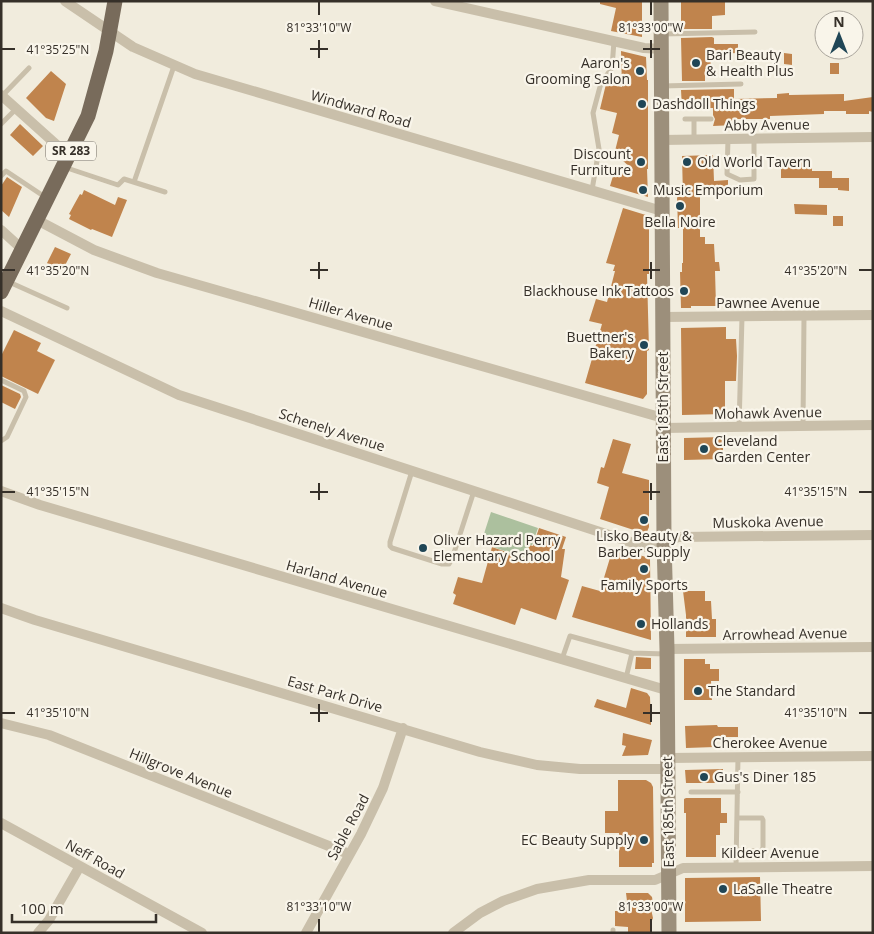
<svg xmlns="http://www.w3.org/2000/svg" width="874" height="934" font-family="'Open Sans',sans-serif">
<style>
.green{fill:#acc09e}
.building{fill:#c0844d}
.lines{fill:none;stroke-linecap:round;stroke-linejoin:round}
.lane{stroke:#c9bfaa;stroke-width:5}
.street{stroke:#c9bfaa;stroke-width:10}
.secondary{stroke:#9c8f7b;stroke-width:15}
.primary{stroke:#786b5b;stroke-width:15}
.ticks{fill:none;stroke:#363029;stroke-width:2}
.poi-dot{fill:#204656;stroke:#f9f5ea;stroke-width:2}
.labels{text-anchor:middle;stroke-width:4.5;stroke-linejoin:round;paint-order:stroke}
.shield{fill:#f9f5ea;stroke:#706b63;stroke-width:1}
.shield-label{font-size:12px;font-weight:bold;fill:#363029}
.poi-label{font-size:14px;fill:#363029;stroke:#f9f5ea;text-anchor:start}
.street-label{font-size:14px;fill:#363029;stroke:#f9f5ea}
.ticks-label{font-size:12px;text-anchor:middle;fill:#363029;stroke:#f9f5ea;stroke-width:4.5;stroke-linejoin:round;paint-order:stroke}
</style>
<rect width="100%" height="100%" fill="#f1ecdd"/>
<path class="green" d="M 491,512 L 538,528 L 532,545 L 529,545 L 526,558 L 481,543 Z"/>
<path class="building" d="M 600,1 L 642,1 L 642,37 L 611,31 L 616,8 L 600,4 Z
M 681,1 L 725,1 L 725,15 L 712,16 L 712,29 L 681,29 Z
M 712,37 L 714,38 L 714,44 L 738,44 L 738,53 L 710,54 L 711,68 L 705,69 L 705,81 L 682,81 L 681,38 Z
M 621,51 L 646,57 L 647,80 L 648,80 L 648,169 L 647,169 L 648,197 L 610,186 L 613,176 L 619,177 L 619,170 L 633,170 L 621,159 L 623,153 L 615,151 L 619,135 L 612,133 L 617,113 L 600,109 L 606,84 L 622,87 Z
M 784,53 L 792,54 L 792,65 L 784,64 Z
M 830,63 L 839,63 L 839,74 L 830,74 Z
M 51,71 L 66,84 L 54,121 L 46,118 L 26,98 Z
M 734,89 L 734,99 L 777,98 L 777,94 L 789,93 L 789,95 L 844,94 L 844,101 L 873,97 L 873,112 L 869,111 L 869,114 L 846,114 L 846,111 L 824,111 L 824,114 L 770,116 L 770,119 L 734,119 L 734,125 L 713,126 L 715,119 L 713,115 L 713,108 L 682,108 L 681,90 Z
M 20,124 L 43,146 L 33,156 L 10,135 Z
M 713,155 L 714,181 L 728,180 L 728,193 L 700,193 L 700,237 L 705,237 L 705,244 L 714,244 L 715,262 L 719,262 L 720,271 L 715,271 L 716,306 L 691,306 L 691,308 L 681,308 L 680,272 L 682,272 L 682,263 L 683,263 L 683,228 L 678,228 L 677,197 L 683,197 L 682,156 Z
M 781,161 L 812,161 L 812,171 L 832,171 L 832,178 L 849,178 L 849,191 L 838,190 L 838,188 L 819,188 L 819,178 L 781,178 Z
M 7,177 L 22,187 L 9,217 L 1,210 L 1,186 Z
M 84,190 L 115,205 L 118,197 L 127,200 L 112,237 L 92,229 L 91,230 L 69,219 L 71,215 L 69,214 L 75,203 L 80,194 L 82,195 Z
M 794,204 L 827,205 L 827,215 L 795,214 Z
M 623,208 L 649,216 L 649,274 L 647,274 L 649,350 L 647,351 L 647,394 L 643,399 L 585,383 L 602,324 L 589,321 L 596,299 L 607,302 L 615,271 L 613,271 L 615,265 L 606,263 Z
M 833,216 L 843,216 L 843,226 L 833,226 Z
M 55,247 L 71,254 L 62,271 L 47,263 Z
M 726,327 L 726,339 L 736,339 L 737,356 L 736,381 L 725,381 L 725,414 L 682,415 L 681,328 Z
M 14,330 L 41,343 L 37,351 L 55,360 L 38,394 L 1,376 L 1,356 Z
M 1,385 L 20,394 L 21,397 L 15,409 L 1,402 Z
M 723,437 L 723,459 L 684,460 L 684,438 Z
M 613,439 L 631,444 L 622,473 L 649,480 L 649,527 L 646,534 L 600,519 L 609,487 L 597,483 L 601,467 L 604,468 Z
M 539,528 L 566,537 L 562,549 L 565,549 L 561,577 L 569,580 L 556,620 L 521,608 L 515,625 L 453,604 L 456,595 L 453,593 L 458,577 L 482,583 L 492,547 L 527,559 L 529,545 L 533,546 Z
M 613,548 L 650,558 L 651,640 L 572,617 L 582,586 L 600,591 Z
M 683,591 L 705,591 L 705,601 L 711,601 L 712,619 L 716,619 L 716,637 L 686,637 L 686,615 Z
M 636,657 L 651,658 L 651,669 L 635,669 Z
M 684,659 L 705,659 L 705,664 L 710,664 L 710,669 L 719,669 L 719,681 L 711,681 L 712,700 L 684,700 Z
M 631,688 L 647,693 L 650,697 L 651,725 L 594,707 L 597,699 L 626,708 Z
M 717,725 L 718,727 L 738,727 L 738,737 L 715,737 L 715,747 L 686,748 L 685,726 Z
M 623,733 L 652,740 L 648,755 L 622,756 L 626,746 L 622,745 Z
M 723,769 L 723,783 L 686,783 L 685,770 Z
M 618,780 L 646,780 L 651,783 L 653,787 L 654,863 L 652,863 L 652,867 L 619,867 L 619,833 L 605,833 L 605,811 L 618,811 Z
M 686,798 L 721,798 L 721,813 L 727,813 L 727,823 L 720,823 L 720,835 L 716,835 L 716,857 L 686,857 L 686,813 L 684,813 L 684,799 Z
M 760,877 L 761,921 L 685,922 L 685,878 Z
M 626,893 L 648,893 L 652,897 L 654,909 L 651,909 L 653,918 L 651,923 L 652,933 L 628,933 L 628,927 L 615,926 L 615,911 L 618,911 L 618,902 L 627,901 Z"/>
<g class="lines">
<path class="lane" d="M 662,34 L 755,32
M 662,86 L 741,84
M 2,96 L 29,68
M 685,119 L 694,119
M 1,124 L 16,109
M 694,139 L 694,119 L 711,119
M 728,139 L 727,174 L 740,180 L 754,179 L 754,139
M 64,167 L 118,185 L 124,179 L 165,192
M 1,176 L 6,171 L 45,197
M 134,182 L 174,66
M 592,190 L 599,149 L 593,113 L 601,83 L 612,68 L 614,41
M 9,282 L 67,308
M 1,380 L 24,391 L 26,397 L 7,437 L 1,441
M 803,426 L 804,316
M 739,427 L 742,317
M 412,471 L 390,542 L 390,546 L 392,548 L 442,564 L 449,564 L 452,559 L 474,491
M 562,659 L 570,636 L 632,653 L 666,654
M 626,678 L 632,653
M 691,792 L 738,792
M 736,850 L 761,851 L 763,848 L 763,820 L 762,818 L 737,818
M 736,867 L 738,757
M 613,930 L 613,933"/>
<path class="street" d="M 65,1 L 133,47 L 195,74 L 662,211
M 435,1 L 644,48 L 662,49
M 1,95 L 69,156
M 662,140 L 873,137
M 37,220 L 94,250 L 157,273 L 663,418
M 1,230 L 22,249
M 1,311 L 179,395 L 646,547 L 679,537 L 873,535
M 663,317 L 873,315
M 663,428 L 873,425
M 1,491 L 40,505 L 666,690
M 1,608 L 35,620 L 480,752 L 537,765 L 580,769 L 668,769
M 667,649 L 873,647
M 1,723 L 49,735 L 349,854
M 668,758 L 873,756
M 1,823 L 202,933
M 38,933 L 49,920 L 80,866
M 306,933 L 361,834 L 383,788 L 403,728
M 453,933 L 480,913 L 503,901 L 537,889 L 589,880 L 655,880 L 683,868 L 873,866"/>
<path class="secondary" d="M 661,1 L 664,542 L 667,649 L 669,933"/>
<path class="primary" d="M 1,292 L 88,116 L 106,51 L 115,1"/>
</g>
<path class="ticks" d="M 319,2 L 319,15M 651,2 L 651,15M 319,40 L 319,58M 651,40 L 651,58M 2,49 L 15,49M 310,49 L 328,49M 643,49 L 660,49M 319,262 L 319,279M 651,262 L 651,279M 2,270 L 15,270M 310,270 L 328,270M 643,270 L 660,270M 859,270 L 872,270M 319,483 L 319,500M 651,483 L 651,500M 2,492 L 15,492M 310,492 L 328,492M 643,492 L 660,492M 859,492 L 872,492M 319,704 L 319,722M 651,704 L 651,722M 2,713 L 15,713M 310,713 L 328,713M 643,713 L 660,713M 859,713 L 872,713M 319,919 L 319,932M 651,919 L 651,932"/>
<g class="poi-dot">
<circle cx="696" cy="63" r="5"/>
<circle cx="640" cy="71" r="5"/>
<circle cx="642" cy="104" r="5"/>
<circle cx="641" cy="162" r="5"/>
<circle cx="687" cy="162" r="5"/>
<circle cx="643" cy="190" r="5"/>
<circle cx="680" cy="206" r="5"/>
<circle cx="684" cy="291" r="5"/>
<circle cx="644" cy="345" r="5"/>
<circle cx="704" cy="449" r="5"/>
<circle cx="644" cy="520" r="5"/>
<circle cx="423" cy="548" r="5"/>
<circle cx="644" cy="569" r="5"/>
<circle cx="641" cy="624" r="5"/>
<circle cx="698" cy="691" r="5"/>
<circle cx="704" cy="777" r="5"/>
<circle cx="644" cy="840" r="5"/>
<circle cx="723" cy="889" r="5"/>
</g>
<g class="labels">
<rect class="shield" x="46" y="141.5" width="50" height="19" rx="4"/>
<g class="shield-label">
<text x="71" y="155">SR 283</text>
</g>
<g class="poi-label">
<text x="706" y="60">Bari Beauty<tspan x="706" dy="16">&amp; Health Plus</tspan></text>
<text x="630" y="68" text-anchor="end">Aaron's<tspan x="630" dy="16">Grooming Salon</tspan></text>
<text x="652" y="109">Dashdoll Things</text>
<text x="631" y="159" text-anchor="end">Discount<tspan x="631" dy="16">Furniture</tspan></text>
<text x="697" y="167">Old World Tavern</text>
<text x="653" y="195">Music Emporium</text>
<text x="680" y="227" text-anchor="middle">Bella Noire</text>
<text x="674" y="296" text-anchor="end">Blackhouse Ink Tattoos</text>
<text x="634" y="342" text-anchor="end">Buettner's<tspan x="634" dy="16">Bakery</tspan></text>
<text x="714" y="446">Cleveland<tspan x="714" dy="16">Garden Center</tspan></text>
<text x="644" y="541" text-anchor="middle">Lisko Beauty &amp;<tspan x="644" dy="16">Barber Supply</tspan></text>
<text x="433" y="545">Oliver Hazard Perry<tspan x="433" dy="16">Elementary School</tspan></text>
<text x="644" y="590" text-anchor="middle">Family Sports</text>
<text x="651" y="629">Hollands</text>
<text x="708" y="696">The Standard</text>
<text x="714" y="782">Gus's Diner 185</text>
<text x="634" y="845" text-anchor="end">EC Beauty Supply</text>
<text x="733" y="894">LaSalle Theatre</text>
</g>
<g class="street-label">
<text transform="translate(361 109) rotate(16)" y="5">Windward Road</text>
<text transform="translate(767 125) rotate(-1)" y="5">Abby Avenue</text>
<text x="768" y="308">Pawnee Avenue</text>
<text transform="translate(351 314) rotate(16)" y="5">Hiller Avenue</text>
<text transform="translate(663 407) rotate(-90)" y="5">East 185th Street</text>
<text transform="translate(768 413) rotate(-1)" y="5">Mohawk Avenue</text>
<text transform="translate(332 430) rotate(18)" y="5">Schenely Avenue</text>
<text transform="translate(768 522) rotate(-1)" y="5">Muskoka Avenue</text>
<text transform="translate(337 579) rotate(16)" y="5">Harland Avenue</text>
<text transform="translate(785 634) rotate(-1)" y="5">Arrowhead Avenue</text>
<text transform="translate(335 694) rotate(16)" y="5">East Park Drive</text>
<text x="770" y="748">Cherokee Avenue</text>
<text transform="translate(181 773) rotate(22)" y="5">Hillgrove Avenue</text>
<text transform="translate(668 812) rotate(-91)" y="5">East 185th Street</text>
<text transform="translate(348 827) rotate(-62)" y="5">Sable Road</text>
<text x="770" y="858">Kildeer Avenue</text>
<text transform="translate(95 859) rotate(29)" y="5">Neff Road</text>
</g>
</g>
<g class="ticks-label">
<text x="319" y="32">81°33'10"W</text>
<text x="651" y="32">81°33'00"W</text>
<text x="58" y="54">41°35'25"N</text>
<text x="58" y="275">41°35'20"N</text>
<text x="816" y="275">41°35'20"N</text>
<text x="58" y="496">41°35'15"N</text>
<text x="816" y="496">41°35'15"N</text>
<text x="58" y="717">41°35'10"N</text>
<text x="816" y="717">41°35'10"N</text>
<text x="319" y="911">81°33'10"W</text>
<text x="651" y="911">81°33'00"W</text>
</g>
<rect width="874" height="934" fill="none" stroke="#363029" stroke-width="5"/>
<g transform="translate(839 35)"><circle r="24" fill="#f9f5ea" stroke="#aba69d"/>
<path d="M0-4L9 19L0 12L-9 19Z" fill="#204656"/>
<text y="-8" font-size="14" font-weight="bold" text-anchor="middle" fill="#363029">N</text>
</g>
<path d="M12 914v8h144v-8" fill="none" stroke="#363029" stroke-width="2.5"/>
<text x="20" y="914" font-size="15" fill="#363029" stroke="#f9f5ea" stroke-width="4" paint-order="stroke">100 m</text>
</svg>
